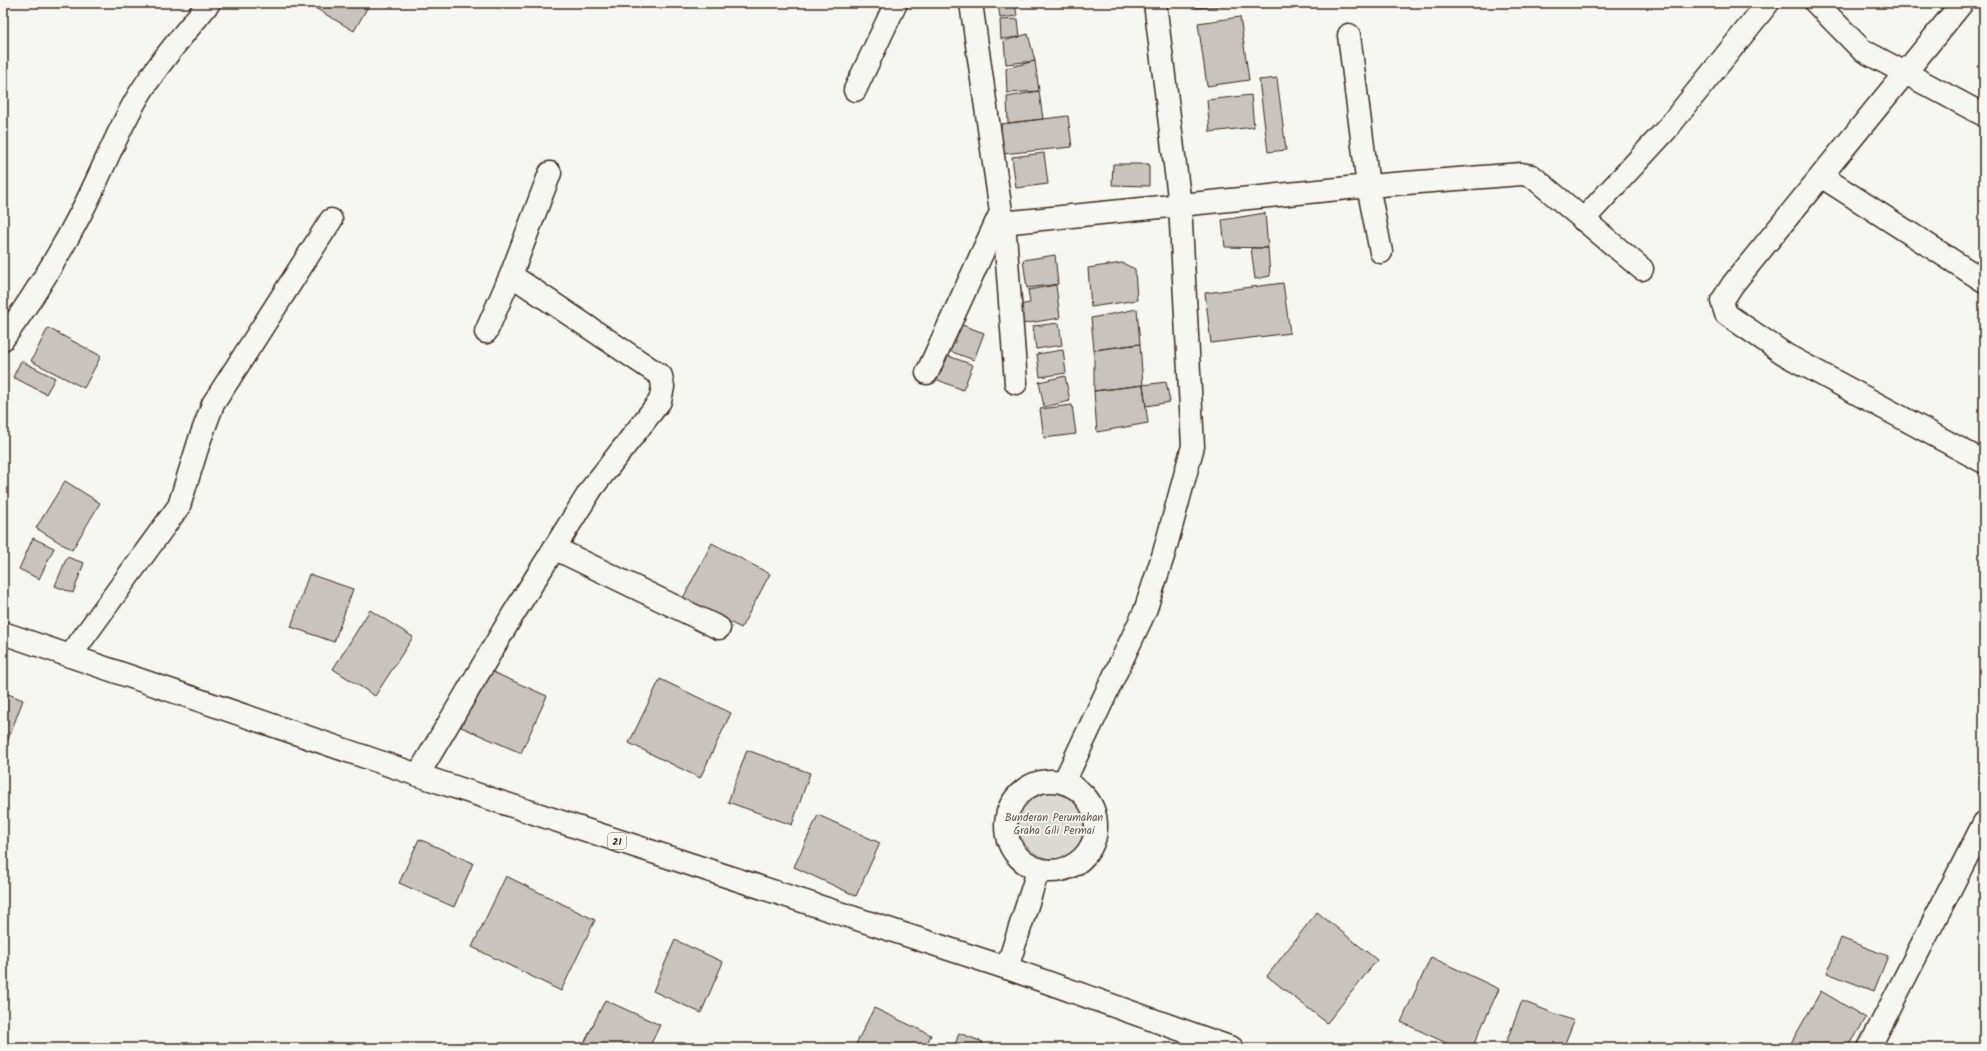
<svg xmlns="http://www.w3.org/2000/svg" width="1987" height="1051" font-family="Kalam,sans-serif">
<style>
.green{fill:#dad9d3;stroke:#8a8278}
.building{fill:#c8c3be;stroke:#3b2a1e}
.lines{fill:none;stroke-linecap:round;stroke-linejoin:round}
.minor-casing{stroke:#3b2a1e;stroke-width:25}
.highway-casing{stroke:#3b2a1e;stroke-width:25}
.minor{stroke:#f6f6f2;stroke-width:22}
.highway{stroke:#f6f6f2;stroke-width:22}
.labels{text-anchor:middle;stroke-width:3.5;stroke-linejoin:round;paint-order:stroke}
.shield{fill:#f6f6f2;stroke:#73675e;stroke-width:1}
.shield-label{font-size:10px;font-weight:bold;fill:#3b2a1e}
.park-label{font-size:11px;fill:#63564b;stroke:#f6f6f2}
</style>
<rect width="100%" height="100%" fill="#f6f6f2"/>
<filter id="ink" filterUnits="userSpaceOnUse"><feTurbulence type="fractalNoise" baseFrequency=".025" numOctaves="2"/><feDisplacementMap in="SourceGraphic" scale="8" xChannelSelector="R" yChannelSelector="G"/><feConvolveMatrix kernelMatrix="1 2 1 2 8 2 1 2 1" color-interpolation-filters="sRGB"/></filter>
<g filter="url(#ink)">
<path class="green" d="M1018 823a36 36 0 1 1 72 0a36 36 0 1 1-72 0Z"/>
<path class="building" d="M 311,3 L 370,3 L 354,31 L 310,5 Z
M 998,3 L 1015,3 L 1017,16 L 1000,18 Z
M 1196,3 L 1236,3 L 1236,5 L 1196,8 Z
M 1240,17 L 1249,80 L 1207,86 L 1198,23 Z
M 1018,19 L 1020,37 L 1001,39 L 1000,20 Z
M 1028,34 L 1035,61 L 1006,64 L 1004,41 Z
M 1035,61 L 1039,91 L 1007,93 L 1006,68 Z
M 1277,78 L 1286,150 L 1268,152 L 1259,80 Z
M 1039,91 L 1043,119 L 1008,123 L 1007,97 Z
M 1251,95 L 1254,127 L 1210,132 L 1207,100 Z
M 1068,116 L 1072,147 L 1002,154 L 1001,124 Z
M 1044,153 L 1048,184 L 1016,188 L 1012,157 Z
M 1113,164 L 1149,164 L 1149,186 L 1112,185 Z
M 1265,213 L 1268,248 L 1225,247 L 1222,220 Z
M 1251,248 L 1268,248 L 1270,276 L 1255,279 Z
M 1055,255 L 1058,284 L 1027,288 L 1023,260 Z
M 1122,263 L 1135,269 L 1137,300 L 1091,307 L 1088,268 Z
M 1283,283 L 1290,333 L 1211,343 L 1205,293 Z
M 1056,285 L 1060,318 L 1015,325 L 1012,306 L 1030,303 L 1028,290 Z
M 1137,309 L 1140,344 L 1094,350 L 1091,318 Z
M 954,322 L 984,333 L 974,360 L 944,349 Z
M 1059,323 L 1062,345 L 1036,349 L 1033,326 Z
M 48,328 L 101,356 L 84,388 L 31,361 Z
M 1140,344 L 1143,385 L 1094,391 L 1094,350 Z
M 1063,350 L 1066,373 L 1040,377 L 1037,354 Z
M 943,354 L 973,365 L 963,390 L 933,378 Z
M 21,361 L 55,378 L 46,394 L 13,377 Z
M 1065,376 L 1070,401 L 1044,407 L 1039,382 Z
M 1166,382 L 1170,402 L 1146,406 L 1143,385 Z
M 1143,385 L 1148,423 L 1097,432 L 1094,391 Z
M 1072,405 L 1076,434 L 1044,438 L 1040,409 Z
M 65,481 L 100,503 L 72,550 L 36,528 Z
M 33,538 L 54,548 L 39,579 L 19,569 Z
M 712,543 L 770,574 L 741,628 L 683,598 Z
M 67,557 L 84,563 L 73,593 L 55,586 Z
M 309,574 L 353,589 L 334,642 L 291,627 Z
M 370,610 L 413,637 L 375,696 L 333,669 Z
M 486,669 L 547,696 L 521,753 L 461,727 Z
M 660,679 L 731,713 L 700,778 L 629,743 Z
M 3,692 L 23,700 L 3,753 Z
M 747,750 L 810,773 L 792,825 L 728,802 Z
M 818,815 L 880,843 L 856,896 L 794,867 Z
M 419,839 L 473,863 L 454,907 L 399,883 Z
M 506,876 L 595,920 L 561,991 L 472,947 Z
M 1317,912 L 1377,960 L 1327,1023 L 1267,976 Z
M 1841,938 L 1888,956 L 1874,991 L 1827,973 Z
M 675,940 L 723,962 L 701,1013 L 653,991 Z
M 1431,957 L 1499,989 L 1472,1048 L 1457,1048 L 1401,1022 Z
M 1821,991 L 1866,1018 L 1848,1048 L 1788,1048 Z
M 605,1000 L 660,1025 L 649,1048 L 582,1048 Z
M 1522,1001 L 1574,1021 L 1563,1048 L 1504,1048 Z
M 874,1008 L 931,1035 L 925,1048 L 854,1048 Z
M 959,1033 L 983,1042 L 981,1048 L 954,1048 Z"/>
<g class="lines">
<g class="minor-casing">
<path id="minor" d="M 971,3 L 1001,212 L 1004,220 L 1012,222 L 1368,186 L 1521,174 L 1532,176 L 1642,269
M 1816,3 L 1862,50 L 1984,115
M 1962,3 L 1733,284 L 1722,301 L 1726,314 L 1786,355 L 1984,462
M 1349,35 L 1368,186 L 1381,252
M 855,90 L 896,3
M 1821,176 L 1984,281
M 1004,220 L 1016,383
M 1583,220 L 1666,130 L 1768,3
M 486,332 L 511,275
M 3,339 C 34,297 60,254 84,207 C 103,170 117,131 139,95 C 159,62 185,33 209,3
M 927,373 L 1001,212
M 554,548 L 719,628
M 70,656 L 179,506 L 200,439 L 213,404 L 331,220
M 418,775 L 512,616 L 592,488 L 660,401 L 663,387 L 661,376 L 511,275 L 550,173
M1006 826a45 45 0 1 1 90 0a45 45 0 1 1-90 0Z
M 1064,782 L 1145,611 L 1164,553 L 1193,446 L 1180,205 L 1155,3
M 1007,968 L 1038,871
M 1869,1048 L 1984,823"/>
</g>
<g class="highway-casing">
<path id="highway" d="M 3,633 L 418,775 L 1007,968 L 1232,1048"/>
</g>
<use href="#minor" class="minor"/>
<use href="#highway" class="highway"/>
</g>
</g>
<g class="labels">
<rect class="shield" x="608" y="833" width="18" height="16" rx="3"/>
<g class="shield-label">
<text x="617" y="845">21</text>
</g>
<g class="park-label">
<text x="1054" y="821">Bunderan Perumahan<tspan x="1054" dy="13">Graha Gili Permai</tspan></text>
</g>
</g>
<rect width="1987" height="1051" fill="none" stroke="#f6f6f2" stroke-width="16"/>
<rect x="8" y="8" width="1971" height="1035" fill="none" stroke="#3b2a1e" stroke-width="1.5" filter="url(#ink)"/>
</svg>
